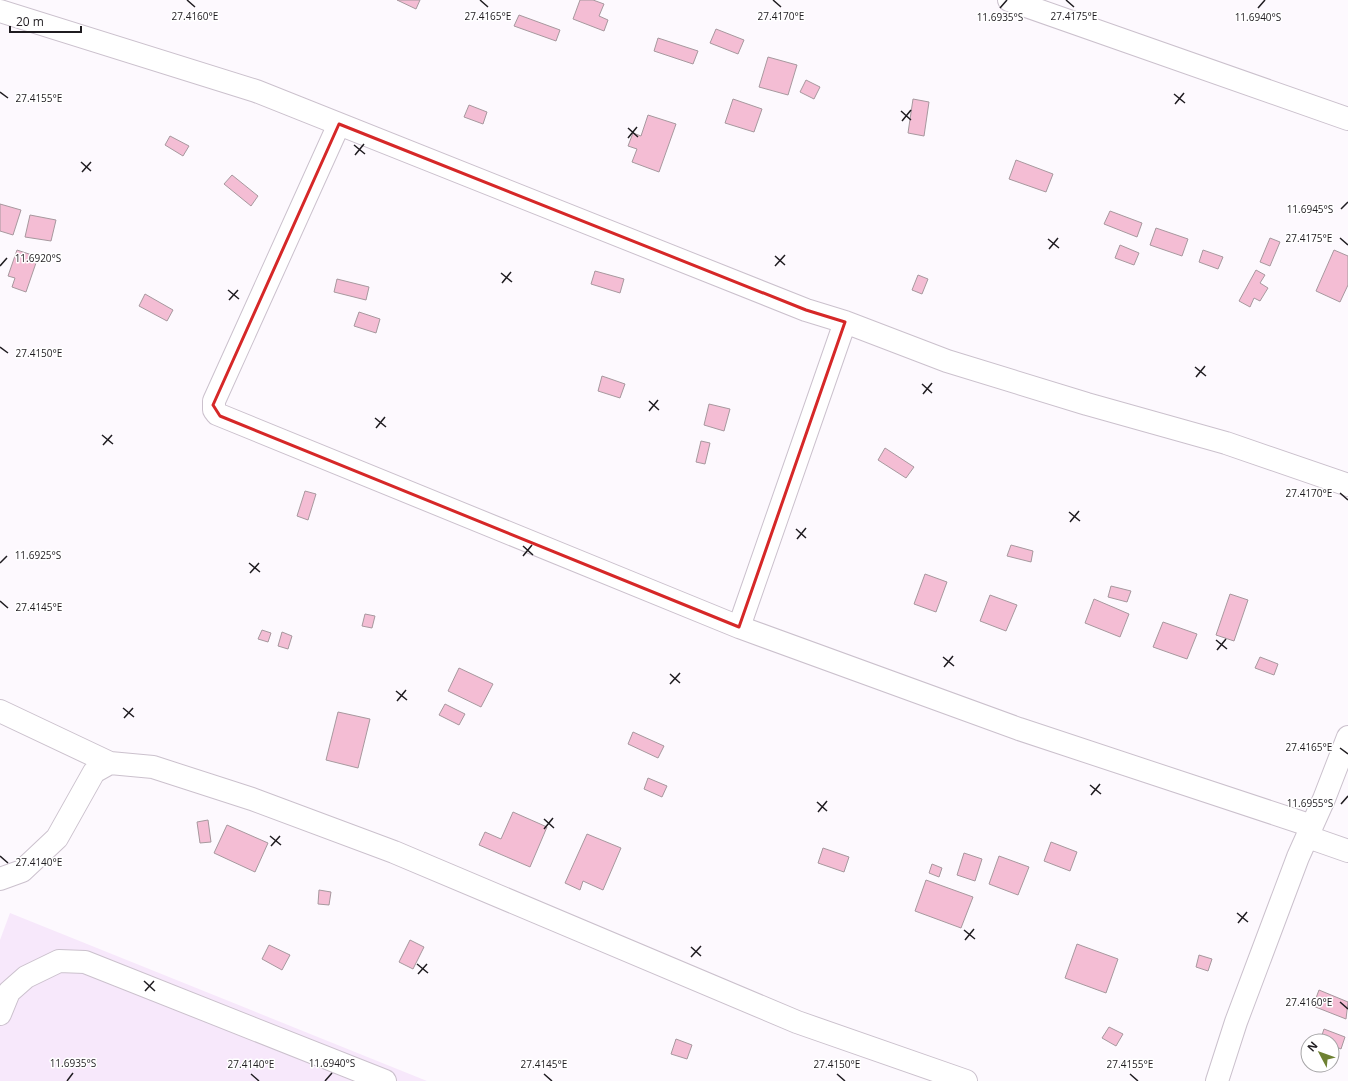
<svg xmlns="http://www.w3.org/2000/svg" width="1348" height="1081" font-family="'Open Sans',sans-serif">
<style>
.built{fill:#f7e8fb}
.building{fill:#f4bdd4;stroke:#a7989e}
.lines{fill:none;stroke-linecap:round;stroke-linejoin:round}
.minor-casing{stroke:#cbc1cd;stroke-width:24}
.minor{stroke:#fff;stroke-width:22}
.marked{fill:none;stroke:#d62828;stroke-width:3;stroke-linejoin:round}
.ticks{fill:none;stroke:#1f1c20;stroke-width:1.5}
.ticks-label{font-size:10px;text-anchor:middle;fill:#1f1c20;stroke:#fff;stroke-width:3;stroke-linejoin:round;paint-order:stroke}
</style>
<rect width="100%" height="100%" fill="#fdf9fe"/>
<path class="built" d="M 10,913 L 427,1081 L 0,1081 L 0,940 Z"/>
<path class="building" d="M 397,0 L 420,0 L 416,9 Z
M 580,0 L 593,0 L 604,4 L 599,16 L 608,20 L 604,31 L 573,19 Z
M 519,15 L 560,30 L 556,41 L 514,26 Z
M 716,29 L 744,40 L 738,54 L 710,43 Z
M 658,38 L 698,51 L 693,64 L 654,51 Z
M 768,57 L 797,65 L 788,95 L 759,87 Z
M 806,80 L 820,87 L 814,99 L 800,92 Z
M 733,99 L 762,109 L 754,132 L 725,123 Z
M 913,99 L 929,102 L 924,136 L 908,133 Z
M 469,105 L 487,112 L 483,124 L 464,117 Z
M 648,115 L 676,124 L 659,172 L 632,162 L 637,149 L 628,146 L 633,133 L 641,136 Z
M 170,136 L 189,146 L 183,156 L 165,145 Z
M 1016,160 L 1053,174 L 1046,192 L 1009,179 Z
M 232,175 L 258,196 L 251,206 L 224,184 Z
M 0,204 L 21,210 L 13,235 L 0,231 Z
M 1110,211 L 1142,223 L 1137,237 L 1104,224 Z
M 30,215 L 56,220 L 51,241 L 25,237 Z
M 1156,228 L 1188,239 L 1182,256 L 1150,245 Z
M 1270,238 L 1280,242 L 1270,266 L 1260,262 Z
M 1120,245 L 1139,253 L 1134,265 L 1115,258 Z
M 17,250 L 38,257 L 26,292 L 12,287 L 15,278 L 8,276 Z
M 1203,250 L 1223,257 L 1218,269 L 1199,262 Z
M 1334,250 L 1348,256 L 1348,285 L 1340,302 L 1316,291 Z
M 1256,270 L 1265,275 L 1260,283 L 1268,288 L 1260,301 L 1254,298 L 1250,307 L 1239,301 Z
M 595,271 L 624,279 L 620,293 L 591,284 Z
M 918,275 L 928,279 L 922,294 L 912,290 Z
M 337,279 L 369,287 L 366,300 L 334,292 Z
M 145,294 L 173,310 L 167,321 L 139,306 Z
M 359,312 L 380,319 L 376,333 L 354,326 Z
M 602,376 L 625,384 L 620,398 L 598,391 Z
M 709,404 L 730,409 L 724,431 L 704,425 Z
M 701,441 L 710,443 L 705,464 L 696,462 Z
M 885,448 L 914,467 L 906,478 L 878,460 Z
M 305,491 L 316,494 L 308,520 L 297,516 Z
M 1011,545 L 1033,551 L 1031,562 L 1007,556 Z
M 925,574 L 947,582 L 936,612 L 914,604 Z
M 1111,586 L 1131,591 L 1127,602 L 1108,597 Z
M 1230,594 L 1248,600 L 1234,641 L 1216,635 Z
M 990,595 L 1017,605 L 1006,631 L 980,621 Z
M 1094,599 L 1129,614 L 1120,637 L 1085,623 Z
M 365,614 L 375,616 L 372,628 L 362,626 Z
M 1163,622 L 1197,634 L 1187,659 L 1153,647 Z
M 262,630 L 271,633 L 268,642 L 258,639 Z
M 282,632 L 292,636 L 288,649 L 278,646 Z
M 1260,657 L 1278,664 L 1274,675 L 1255,668 Z
M 459,668 L 493,684 L 481,707 L 448,691 Z
M 445,704 L 465,714 L 459,725 L 439,715 Z
M 338,712 L 370,719 L 358,768 L 326,760 Z
M 633,732 L 664,746 L 658,758 L 628,744 Z
M 648,778 L 667,786 L 662,797 L 644,789 Z
M 513,812 L 547,827 L 530,867 L 479,845 L 485,832 L 501,839 Z
M 208,820 L 211,842 L 200,843 L 197,822 Z
M 227,825 L 268,843 L 255,872 L 214,853 Z
M 587,834 L 621,848 L 603,890 L 583,881 L 580,890 L 565,883 Z
M 1051,842 L 1077,852 L 1070,871 L 1044,861 Z
M 823,848 L 849,857 L 844,872 L 818,863 Z
M 964,853 L 982,859 L 975,881 L 957,875 Z
M 999,856 L 1029,867 L 1018,895 L 989,884 Z
M 932,864 L 942,868 L 939,877 L 929,873 Z
M 926,880 L 973,897 L 961,928 L 915,911 Z
M 319,890 L 331,892 L 329,905 L 318,904 Z
M 410,940 L 424,947 L 413,969 L 399,962 Z
M 1077,944 L 1118,959 L 1106,993 L 1065,978 Z
M 269,945 L 290,955 L 282,970 L 262,959 Z
M 1199,955 L 1212,959 L 1208,971 L 1196,967 Z
M 1319,990 L 1348,1002 L 1346,1019 L 1313,1006 Z
M 1109,1027 L 1123,1034 L 1116,1046 L 1102,1038 Z
M 1324,1029 L 1345,1037 L 1341,1049 L 1332,1045 L 1332,1041 L 1320,1041 Z
M 676,1039 L 692,1045 L 687,1059 L 671,1054 Z"/>
<g class="lines">
<g class="minor-casing">
<path id="minor" d="M 1009,0 L 1348,119
M 0,11 L 256,91 L 806,310 L 845,322 L 947,361 L 1087,404 L 1226,443 L 1348,485
M 339,124 L 214,401 L 214,410 L 217,414 L 739,627 L 1019,729 L 1312,826
M 739,627 L 845,322
M 0,711 L 110,763
M 1308,837 L 1348,851
M 0,879 L 22,871 L 57,838 L 94,772 L 110,763 L 153,767 L 252,799 L 394,852 L 797,1022 L 966,1081
M 0,1014 L 9,992 L 26,977 L 59,961 L 85,962 L 385,1081
M 1217,1081 L 1236,1022 L 1298,857 L 1324,799 L 1348,737"/>
</g>
<use href="#minor" class="minor"/>
</g>
<path class="marked" d="M 339,124 L 806,310 L 845,322 L 739,627 L 220,416 L 213,405 Z"/>
<path class="ticks" d="M 187,0 L 195,7M 480,0 L 488,7M 773,0 L 781,7M 1066,0 L 1074,7M 1000,8 L 1007,0M 1258,8 L 1265,0M 0,92 L 8,98M 1174,94 L 1185,103M 1175,104 L 1184,93M 901,111 L 911,120M 902,121 L 911,110M 628,128 L 638,137M 628,138 L 637,127M 354,145 L 365,154M 355,155 L 364,144M 81,162 L 91,171M 82,172 L 91,162M 1341,209 L 1348,202M 1340,238 L 1348,245M 1048,239 L 1059,248M 1049,249 L 1058,238M 775,256 L 785,265M 0,266 L 7,258M 775,266 L 785,255M 501,273 L 512,282M 502,283 L 511,272M 228,290 L 239,299M 229,300 L 238,290M 0,347 L 8,353M 1195,367 L 1206,376M 1196,377 L 1205,366M 922,384 L 932,393M 923,394 L 932,383M 649,401 L 659,410M 649,411 L 658,400M 375,418 L 386,427M 376,428 L 385,417M 102,435 L 113,444M 103,445 L 112,435M 1340,493 L 1348,500M 1069,512 L 1080,521M 1070,522 L 1079,511M 796,529 L 806,538M 797,539 L 806,528M 523,546 L 533,555M 523,556 L 532,545M 0,563 L 7,556M 249,563 L 260,572M 250,573 L 259,563M 0,601 L 8,608M 1216,640 L 1227,649M 1217,650 L 1226,639M 943,657 L 954,666M 944,667 L 953,656M 670,674 L 680,683M 670,684 L 680,673M 396,691 L 407,700M 397,701 L 406,690M 123,708 L 134,717M 124,718 L 133,708M 1340,748 L 1348,754M 1090,785 L 1101,794M 1091,795 L 1100,784M 817,802 L 827,811M 1341,804 L 1348,796M 818,812 L 827,801M 544,819 L 554,828M 544,829 L 553,818M 270,836 L 281,845M 271,846 L 280,836M 0,856 L 8,863M 1237,913 L 1248,922M 1238,923 L 1247,912M 964,930 L 975,939M 965,940 L 974,929M 691,947 L 701,956M 691,957 L 701,946M 417,964 L 428,973M 418,974 L 427,964M 144,981 L 155,991M 145,991 L 154,981M 1340,1002 L 1348,1009M 251,1074 L 259,1081M 544,1074 L 552,1081M 837,1074 L 845,1081M 1130,1074 L 1138,1081M 67,1081 L 73,1073M 325,1081 L 332,1073"/>
<g class="ticks-label">
<text x="488" y="20">27.4165°E</text>
<text x="195" y="20">27.4160°E</text>
<text x="781" y="20">27.4170°E</text>
<text x="1074" y="20">27.4175°E</text>
<text x="1000" y="21">11.6935°S</text>
<text x="1258" y="21">11.6940°S</text>
<text x="39" y="102">27.4155°E</text>
<text x="1310" y="213">11.6945°S</text>
<text x="1309" y="242">27.4175°E</text>
<text x="38" y="262">11.6920°S</text>
<text x="39" y="357">27.4150°E</text>
<text x="1309" y="497">27.4170°E</text>
<text x="38" y="559">11.6925°S</text>
<text x="39" y="611">27.4145°E</text>
<text x="1309" y="751">27.4165°E</text>
<text x="1310" y="807">11.6955°S</text>
<text x="39" y="866">27.4140°E</text>
<text x="1309" y="1006">27.4160°E</text>
<text x="73" y="1067">11.6935°S</text>
<text x="332" y="1067">11.6940°S</text>
<text x="251" y="1068">27.4140°E</text>
<text x="544" y="1068">27.4145°E</text>
<text x="837" y="1068">27.4150°E</text>
<text x="1130" y="1068">27.4155°E</text>
</g>
<g transform="translate(1320 1053) rotate(311)"><circle r="19" fill="#ffffff" stroke="#a5a4a6"/>
<path d="M0-3L7 15L0 10L-7 15Z" fill="#6e8132"/>
<text y="-6" font-size="11" font-weight="bold" text-anchor="middle" fill="#1f1c20">N</text>
</g>
<path d="M10 26v6h71v-6" fill="none" stroke="#1f1c20" stroke-width="2"/>
<text x="16" y="26" font-size="12" fill="#1f1c20" stroke="#ffffff" stroke-width="3" paint-order="stroke">20 m</text>
</svg>
